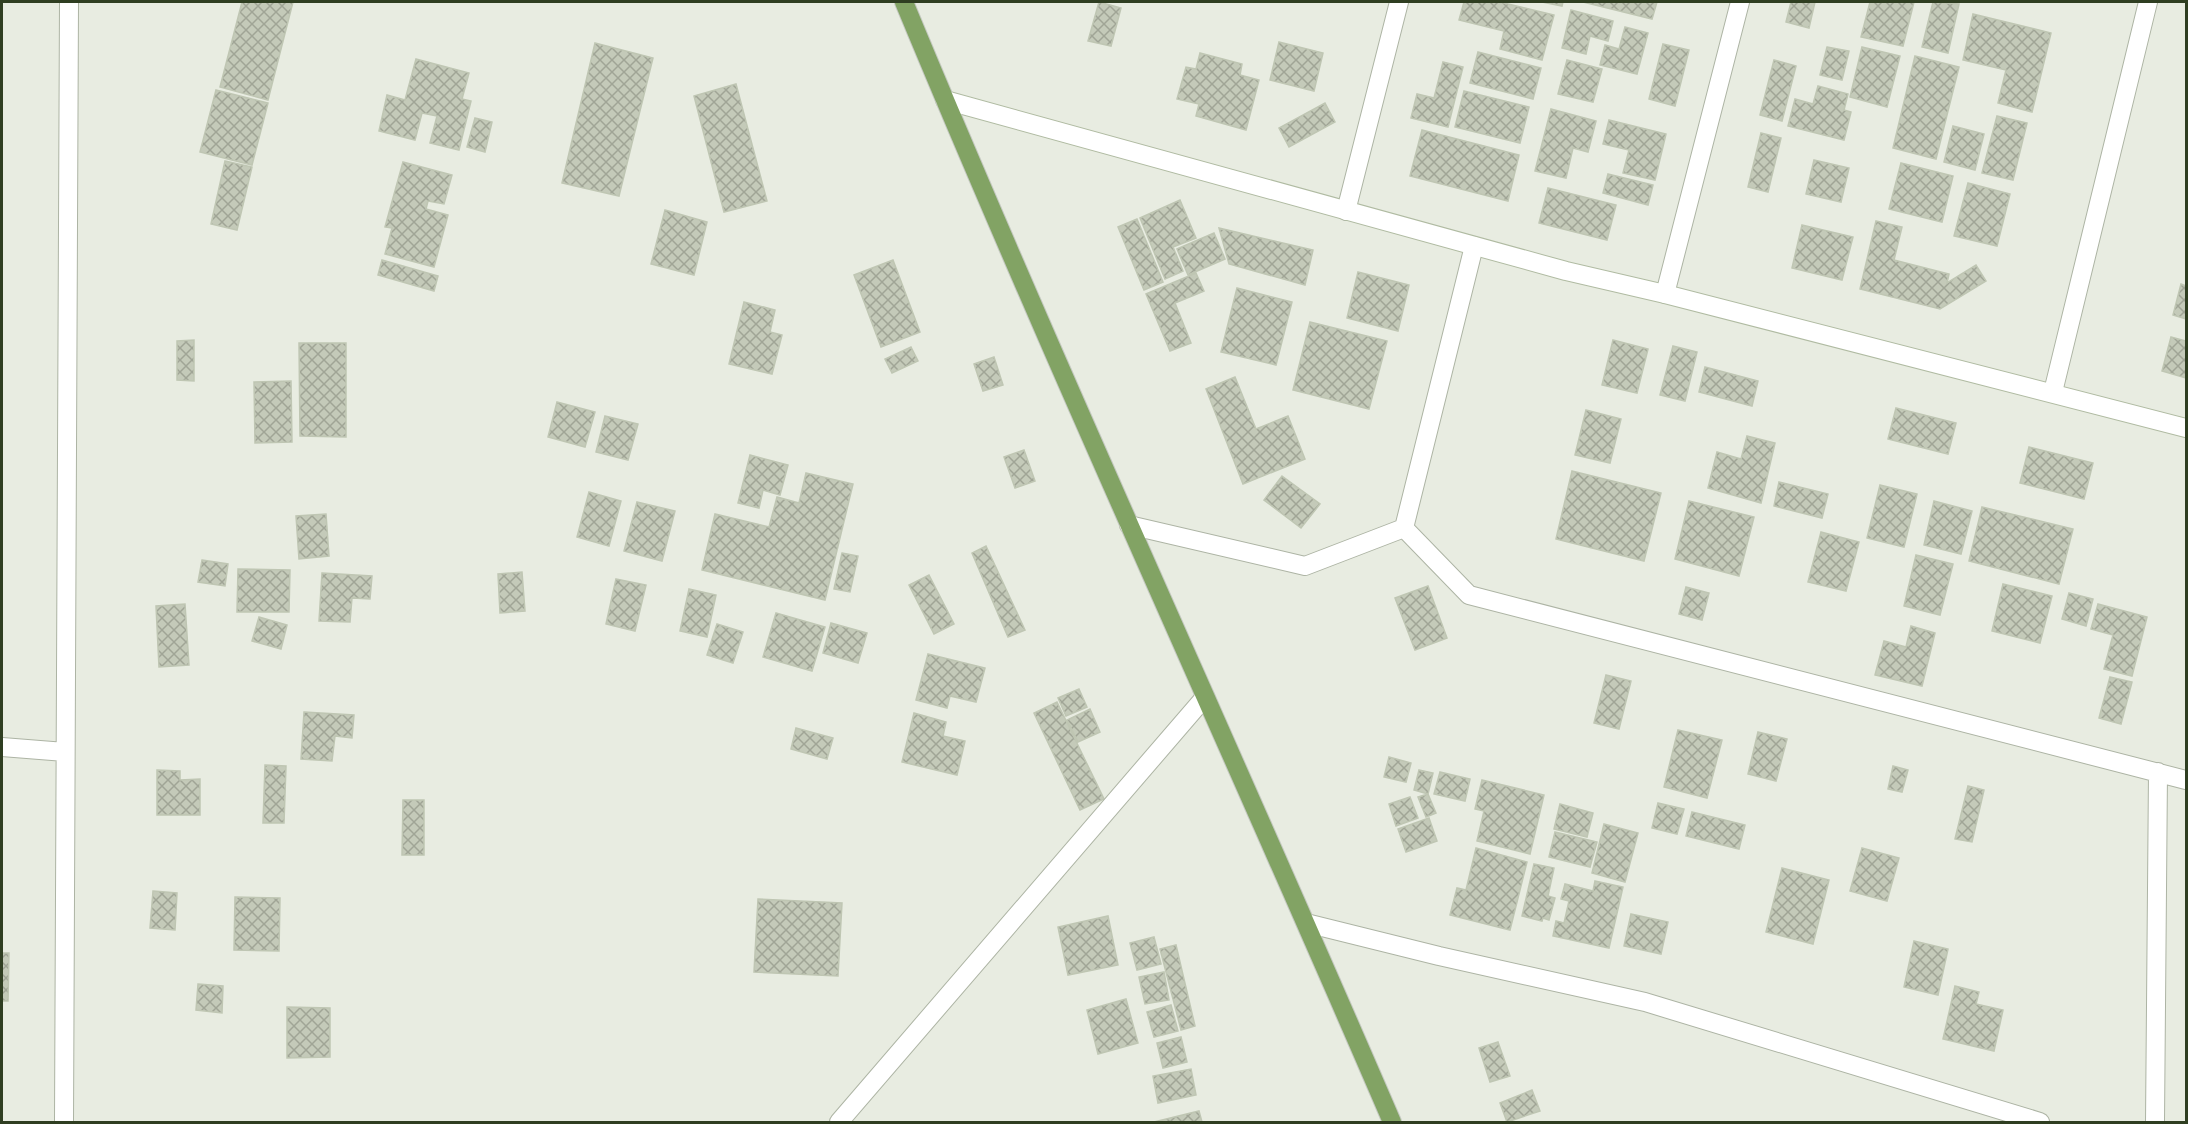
<svg xmlns="http://www.w3.org/2000/svg" width="2188" height="1124" font-family="'Work Sans',sans-serif">
<style>
.building{fill:url(#building-cross-hatch);stroke:#bfc6b3;stroke-width:1.5}
.lines{fill:none;stroke-linecap:round;stroke-linejoin:round}
.street-casing{stroke:#adb4a4;stroke-width:20}
.secondary-casing{stroke:#b0bba2;stroke-width:20}
.primary-casing{stroke:#c5c9c1;stroke-width:20}
.street{stroke:#fff;stroke-width:18}
.secondary{stroke:#fff;stroke-width:18}
.primary{stroke:#82a364;stroke-width:18}
</style>
<defs>
<pattern id="building-cross-hatch" width="8" height="8" patternUnits="userSpaceOnUse" patternTransform="scale(1.5)"><rect width="8" height="8" fill="#c4cab9"/><path d="M0 0l8 8M0 8l8-8" fill="none" stroke="#a0a596"/></pattern>
</defs>
<rect width="100%" height="100%" fill="#e8ece1"/>
<path class="building" d="M 242,2 L 293,2 L 268,100 L 220,87 Z
M 1099,2 L 1121,8 L 1111,46 L 1088,41 Z
M 1464,2 L 1500,2 L 1554,15 L 1542,60 L 1500,49 L 1504,31 L 1459,20 Z
M 1542,2 L 1563,2 L 1562,6 Z
M 1583,2 L 1657,2 L 1652,19 Z
M 1791,2 L 1815,2 L 1809,28 L 1786,22 Z
M 1870,2 L 1914,2 L 1903,46 L 1861,37 Z
M 1933,2 L 1959,4 L 1948,53 L 1922,47 Z
M 1571,10 L 1613,21 L 1608,41 L 1590,36 L 1586,54 L 1562,48 Z
M 1973,14 L 2051,33 L 2032,112 L 1998,103 L 2006,70 L 1963,60 Z
M 1625,27 L 1648,33 L 1637,74 L 1600,65 L 1605,45 L 1619,49 Z
M 1279,42 L 1323,53 L 1314,91 L 1270,80 Z
M 595,43 L 653,58 L 619,196 L 562,183 Z
M 1663,44 L 1689,50 L 1675,106 L 1649,99 Z
M 1827,47 L 1849,51 L 1842,80 L 1820,75 Z
M 1862,47 L 1900,56 L 1887,107 L 1850,97 Z
M 1478,52 L 1541,68 L 1533,99 L 1470,83 Z
M 1200,53 L 1242,64 L 1240,75 L 1259,80 L 1246,130 L 1196,116 L 1199,104 L 1177,99 L 1186,67 L 1196,69 Z
M 1915,56 L 1959,67 L 1936,159 L 1893,148 Z
M 416,59 L 469,73 L 462,99 L 471,101 L 459,150 L 430,143 L 437,116 L 422,113 L 415,140 L 379,131 L 387,95 L 405,100 Z
M 1567,60 L 1602,69 L 1593,102 L 1558,94 Z
M 1774,60 L 1796,66 L 1782,121 L 1760,115 Z
M 1443,62 L 1463,67 L 1448,127 L 1411,118 L 1417,94 L 1434,98 Z
M 736,84 L 767,201 L 724,212 L 694,96 Z
M 1818,86 L 1848,94 L 1844,110 L 1851,112 L 1844,140 L 1788,126 L 1795,99 L 1813,104 Z
M 216,90 L 268,103 L 252,165 L 200,152 Z
M 1464,91 L 1529,107 L 1520,143 L 1455,127 Z
M 1325,103 L 1335,122 L 1289,147 L 1279,128 Z
M 1551,109 L 1596,121 L 1588,152 L 1573,148 L 1566,178 L 1535,171 Z
M 1997,116 L 2027,123 L 2013,180 L 1982,173 Z
M 475,118 L 492,122 L 485,152 L 467,147 Z
M 1609,120 L 1666,134 L 1655,180 L 1623,173 L 1629,150 L 1603,144 Z
M 1953,126 L 1984,134 L 1975,170 L 1944,162 Z
M 1422,130 L 1519,155 L 1508,201 L 1410,176 Z
M 1761,133 L 1781,138 L 1768,192 L 1748,187 Z
M 1814,160 L 1849,168 L 1841,202 L 1806,194 Z
M 225,161 L 252,167 L 237,230 L 211,224 Z
M 403,162 L 452,175 L 444,204 L 428,201 L 426,209 L 448,215 L 434,267 L 385,254 L 392,228 L 385,227 Z
M 1901,163 L 1953,176 L 1942,222 L 1889,209 Z
M 1608,174 L 1653,185 L 1648,205 L 1603,193 Z
M 1968,183 L 2010,194 L 1997,246 L 1954,236 Z
M 1548,188 L 1616,205 L 1607,240 L 1539,223 Z
M 1180,200 L 1196,238 L 1173,247 L 1183,271 L 1165,279 L 1140,218 Z
M 665,210 L 707,222 L 694,275 L 651,264 Z
M 1137,219 L 1163,282 L 1144,290 L 1118,227 Z
M 1876,221 L 1902,227 L 1894,260 L 1949,274 L 1947,283 L 1976,265 L 1986,281 L 1940,309 L 1860,289 Z
M 1802,225 L 1853,237 L 1842,280 L 1792,268 Z
M 1219,228 L 1313,250 L 1305,285 L 1229,264 Z
M 1214,233 L 1225,259 L 1188,275 L 1177,249 Z
M 382,260 L 438,276 L 434,291 L 378,275 Z
M 893,260 L 920,332 L 881,347 L 854,275 Z
M 1358,272 L 1409,285 L 1398,331 L 1347,318 Z
M 1196,273 L 1204,291 L 1175,303 L 1191,343 L 1170,351 L 1146,294 Z
M 2181,284 L 2186,286 L 2186,319 L 2173,315 Z
M 1237,288 L 1292,302 L 1276,365 L 1221,352 Z
M 744,302 L 775,310 L 770,332 L 782,335 L 772,374 L 729,364 Z
M 1310,322 L 1387,341 L 1369,409 L 1293,390 Z
M 2171,337 L 2186,341 L 2186,378 L 2162,371 Z
M 194,340 L 194,381 L 177,380 L 177,341 Z
M 1613,340 L 1648,349 L 1637,393 L 1602,385 Z
M 299,343 L 346,343 L 346,437 L 300,436 Z
M 1673,346 L 1697,352 L 1685,401 L 1660,395 Z
M 911,347 L 918,361 L 892,373 L 885,359 Z
M 994,357 L 1003,385 L 983,391 L 974,364 Z
M 1705,367 L 1758,381 L 1752,406 L 1699,392 Z
M 1235,377 L 1256,429 L 1288,416 L 1305,459 L 1243,484 L 1206,389 Z
M 291,381 L 292,442 L 255,443 L 254,382 Z
M 557,402 L 595,412 L 585,447 L 548,437 Z
M 1896,408 L 1956,423 L 1948,454 L 1888,439 Z
M 1586,410 L 1621,419 L 1610,463 L 1575,455 Z
M 605,416 L 638,424 L 628,460 L 596,452 Z
M 1747,436 L 1775,443 L 1761,503 L 1708,488 L 1717,452 L 1741,459 Z
M 2029,447 L 2093,463 L 2084,499 L 2020,483 Z
M 1024,450 L 1035,481 L 1015,488 L 1004,457 Z
M 750,455 L 788,465 L 780,495 L 763,490 L 759,508 L 738,503 Z
M 1572,471 L 1661,493 L 1644,561 L 1556,539 Z
M 806,473 L 853,484 L 825,600 L 702,570 L 715,514 L 769,527 L 777,497 L 799,503 Z
M 1282,476 L 1320,504 L 1301,528 L 1264,500 Z
M 1779,482 L 1828,494 L 1822,518 L 1774,506 Z
M 1880,485 L 1917,494 L 1904,547 L 1867,538 Z
M 589,492 L 621,501 L 609,546 L 577,537 Z
M 1689,501 L 1754,517 L 1739,576 L 1675,559 Z
M 1934,501 L 1972,511 L 1961,554 L 1924,545 Z
M 637,502 L 675,511 L 662,561 L 624,551 Z
M 1982,507 L 2073,529 L 2059,584 L 1969,561 Z
M 326,514 L 329,556 L 299,559 L 296,516 Z
M 1821,532 L 1859,542 L 1846,591 L 1808,582 Z
M 986,546 L 1025,630 L 1008,637 L 972,553 Z
M 842,553 L 858,556 L 850,592 L 834,589 Z
M 1916,555 L 1953,564 L 1940,615 L 1904,606 Z
M 202,560 L 228,564 L 225,586 L 198,582 Z
M 238,569 L 290,570 L 289,612 L 237,612 Z
M 522,572 L 525,611 L 500,613 L 498,574 Z
M 322,573 L 372,576 L 370,599 L 352,598 L 350,622 L 319,621 Z
M 929,575 L 954,624 L 934,634 L 909,585 Z
M 616,579 L 646,585 L 635,631 L 606,624 Z
M 2003,584 L 2052,596 L 2040,643 L 1992,631 Z
M 1428,586 L 1447,638 L 1415,650 L 1395,598 Z
M 1686,587 L 1709,593 L 1702,620 L 1679,614 Z
M 689,589 L 716,595 L 707,637 L 680,631 Z
M 2069,593 L 2093,599 L 2086,626 L 2062,619 Z
M 185,604 L 189,665 L 159,667 L 156,606 Z
M 2098,604 L 2147,617 L 2132,676 L 2104,669 L 2113,635 L 2091,629 Z
M 776,613 L 825,627 L 812,671 L 763,657 Z
M 259,617 L 287,625 L 281,649 L 252,641 Z
M 831,623 L 867,633 L 858,663 L 823,653 Z
M 717,624 L 743,632 L 733,663 L 707,655 Z
M 1911,626 L 1935,633 L 1922,686 L 1875,675 L 1884,641 L 1906,647 Z
M 928,654 L 985,668 L 976,702 L 950,696 L 947,708 L 916,700 Z
M 1606,675 L 1631,681 L 1619,729 L 1594,723 Z
M 2110,677 L 2132,682 L 2121,724 L 2099,718 Z
M 1079,689 L 1087,707 L 1066,716 L 1058,698 Z
M 1057,702 L 1104,799 L 1080,810 L 1034,713 Z
M 1090,709 L 1100,732 L 1078,742 L 1067,720 Z
M 304,712 L 354,715 L 352,738 L 335,736 L 332,761 L 301,759 Z
M 914,713 L 946,722 L 943,736 L 965,741 L 957,775 L 902,762 Z
M 796,728 L 833,738 L 827,759 L 791,749 Z
M 1678,730 L 1722,740 L 1707,798 L 1664,787 Z
M 1758,732 L 1787,739 L 1776,781 L 1748,774 Z
M 1389,757 L 1411,763 L 1406,782 L 1384,777 Z
M 265,765 L 286,766 L 284,823 L 263,823 Z
M 1893,766 L 1908,770 L 1902,792 L 1888,789 Z
M 157,770 L 180,771 L 180,780 L 200,779 L 200,815 L 157,815 Z
M 1419,770 L 1433,773 L 1428,794 L 1414,790 Z
M 1440,772 L 1470,779 L 1465,801 L 1434,794 Z
M 1482,780 L 1544,795 L 1530,854 L 1477,841 L 1484,811 L 1475,809 Z
M 1968,786 L 1984,790 L 1972,842 L 1955,839 Z
M 1428,794 L 1436,813 L 1426,817 L 1418,797 Z
M 1410,797 L 1418,818 L 1396,826 L 1389,804 Z
M 403,800 L 424,800 L 424,855 L 402,855 Z
M 1658,803 L 1684,809 L 1677,834 L 1652,828 Z
M 1560,804 L 1593,813 L 1587,837 L 1554,829 Z
M 1692,812 L 1745,825 L 1739,849 L 1686,836 Z
M 1429,818 L 1437,841 L 1406,852 L 1398,829 Z
M 1604,824 L 1638,833 L 1625,882 L 1592,873 Z
M 1555,832 L 1597,842 L 1590,867 L 1549,857 Z
M 1476,848 L 1527,862 L 1510,930 L 1450,915 L 1457,888 L 1466,890 Z
M 1862,848 L 1899,858 L 1887,901 L 1850,891 Z
M 1534,864 L 1554,868 L 1548,896 L 1555,898 L 1549,920 L 1543,918 L 1542,921 L 1522,916 Z
M 1782,868 L 1829,880 L 1813,944 L 1766,932 Z
M 1595,881 L 1623,887 L 1609,948 L 1553,936 L 1556,921 L 1564,923 L 1569,901 L 1561,899 L 1565,884 L 1593,891 Z
M 153,891 L 177,893 L 175,930 L 150,928 Z
M 235,897 L 280,898 L 279,951 L 234,950 Z
M 758,899 L 842,903 L 838,976 L 754,972 Z
M 1631,914 L 1668,922 L 1661,954 L 1624,946 Z
M 1108,916 L 1118,965 L 1068,975 L 1058,927 Z
M 1154,937 L 1161,964 L 1137,970 L 1130,943 Z
M 1914,941 L 1948,949 L 1938,995 L 1904,987 Z
M 1176,945 L 1195,1026 L 1181,1030 L 1160,949 Z
M 2,953 L 9,953 L 8,1001 L 2,1001 Z
M 1164,972 L 1169,1000 L 1145,1004 L 1139,977 Z
M 198,984 L 223,986 L 222,1013 L 196,1010 Z
M 1955,986 L 1979,992 L 1976,1004 L 2003,1010 L 1994,1051 L 1943,1039 Z
M 1126,999 L 1138,1043 L 1098,1054 L 1087,1010 Z
M 1171,1005 L 1178,1031 L 1154,1037 L 1147,1012 Z
M 287,1007 L 330,1008 L 330,1057 L 287,1058 Z
M 1181,1037 L 1187,1062 L 1163,1068 L 1157,1043 Z
M 1498,1042 L 1510,1076 L 1490,1082 L 1479,1048 Z
M 1191,1069 L 1196,1095 L 1158,1103 L 1153,1076 Z
M 1532,1090 L 1540,1111 L 1507,1122 L 1500,1103 Z
M 1199,1111 L 1202,1122 L 1154,1122 Z"/>
<g class="lines">
<g class="street-casing">
<path id="street" d="M 1346,211 L 1399,2
M 1665,294 L 1740,2
M 2053,392 L 2148,2
M 1129,525 L 1305,566 L 1404,528 L 1474,246
M 1404,528 L 1469,595 L 2186,780
M 2,747 L 65,752
M 1306,923 L 1439,956 L 1645,1002 L 2040,1122
M 64,1122 L 69,2
M 839,1122 L 1205,697
M 2155,1122 L 2158,772"/>
</g>
<g class="secondary-casing">
<path id="secondary" d="M 945,100 L 1566,271 L 1665,294 L 2186,428"/>
</g>
<g class="primary-casing">
<path id="primary" d="M 904,2 C 1060,378 1231,748 1392,1122"/>
</g>
<use href="#street" class="street"/>
<use href="#secondary" class="secondary"/>
<use href="#primary" class="primary"/>
</g>
<rect width="2188" height="1124" fill="none" stroke="#2f3e21" stroke-width="6"/>
</svg>
